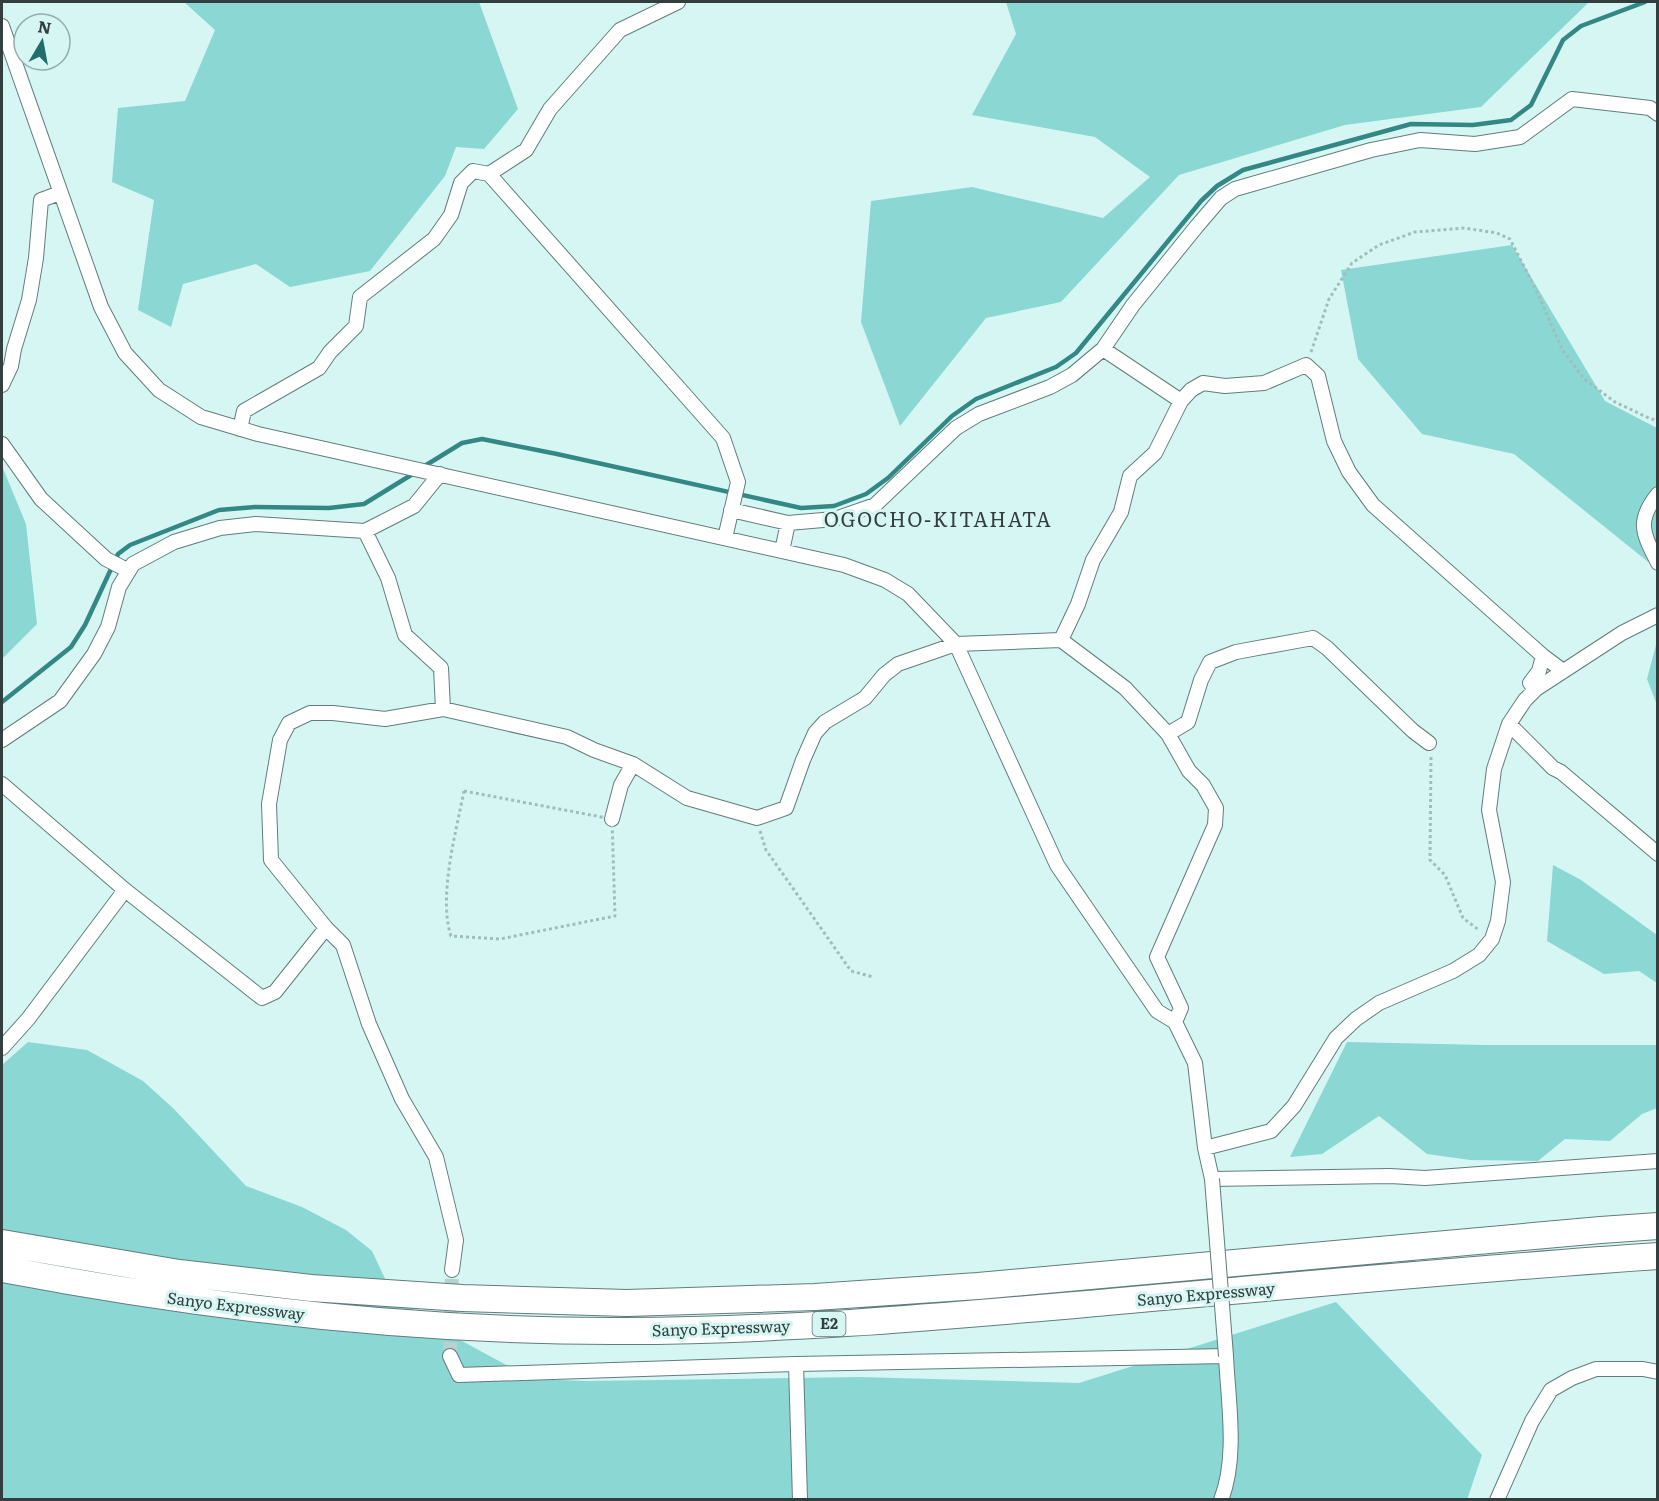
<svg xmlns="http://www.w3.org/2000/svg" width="1659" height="1501" font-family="Literata,serif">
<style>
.green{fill:#8ad7d4}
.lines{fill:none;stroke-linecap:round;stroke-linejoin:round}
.stream{stroke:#338885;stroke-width:4.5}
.minor-tunnel{stroke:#b5d1d0;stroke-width:14;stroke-dasharray:14 7;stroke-linecap:butt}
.minor-casing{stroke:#607d7c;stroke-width:16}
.motorway-casing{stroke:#607d7c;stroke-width:28}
.path{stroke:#a2bcbb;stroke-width:3;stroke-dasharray:3 3;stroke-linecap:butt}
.minor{stroke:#fff;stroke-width:14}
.motorway{stroke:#fff;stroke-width:26}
.minor-bridge-casing{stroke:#607d7c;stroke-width:16;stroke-linecap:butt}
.minor-bridge{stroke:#fff;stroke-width:14}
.labels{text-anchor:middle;stroke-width:6;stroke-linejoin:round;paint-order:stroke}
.shield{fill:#d6f6f4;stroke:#637675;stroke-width:1.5}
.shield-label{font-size:15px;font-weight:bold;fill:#323f3e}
.street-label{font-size:16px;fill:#323f3e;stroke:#d6f6f4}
.quarter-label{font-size:20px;letter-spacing:1.5px;fill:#323f3e;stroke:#d6f6f4}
</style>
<rect width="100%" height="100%" fill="#d6f6f4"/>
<path class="green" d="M 184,2 L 479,2 L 518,109 L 484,149 L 456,147 L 445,176 L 370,271 L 290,287 L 256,264 L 183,284 L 171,327 L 138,310 L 154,200 L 112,182 L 118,108 L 185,101 L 215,30 Z
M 1006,2 L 1589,2 L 1481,107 L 1345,125 L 1179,175 L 1061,302 L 986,318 L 900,426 L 861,322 L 871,201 L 972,187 L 1103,218 L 1150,177 L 1095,137 L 972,115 L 1016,34 Z
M 1512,245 L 1605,401 L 1657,428 L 1657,569 L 1514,454 L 1422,434 L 1358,359 L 1341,270 Z
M 2,466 L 26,524 L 37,624 L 2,659 Z
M 1657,641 L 1657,705 L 1647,679 Z
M 1553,865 L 1581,880 L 1657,935 L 1657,983 L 1639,971 L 1604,974 L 1547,941 Z
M 28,1042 L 87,1050 L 143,1081 L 174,1109 L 246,1186 L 302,1207 L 346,1230 L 372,1251 L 388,1285 L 427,1322 L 532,1379 L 587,1381 L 858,1377 L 1079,1383 L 1336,1302 L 1482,1455 L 1467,1500 L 2,1499 L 2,1065 Z
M 1347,1042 L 1485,1045 L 1657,1045 L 1657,1108 L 1642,1114 L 1610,1141 L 1565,1139 L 1538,1161 L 1470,1160 L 1427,1154 L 1379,1116 L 1322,1154 L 1290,1157 Z"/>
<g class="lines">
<path class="stream" d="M 423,467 L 462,443 L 482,439 L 557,454 L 801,508 L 834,506 L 866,494 L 888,478 L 952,416 L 976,399 L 1056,367 L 1076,353 L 1201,201 L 1217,186 L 1243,170 L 1411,124 L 1473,125 L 1511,120 L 1531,105 L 1563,40 L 1581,26 L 1645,2
M 2,702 L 71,647 L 85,625 L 118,554 L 130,545 L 219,510 L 255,507 L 329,508 L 364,504 L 416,472"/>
<path class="minor-tunnel" d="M 450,1356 L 452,1270"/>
<g class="minor-casing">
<path id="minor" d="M 678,2 L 620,30 L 550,109 L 526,150 L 489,174 L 723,438 L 738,482 L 725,538
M 2,26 L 101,307 L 125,353 L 159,390 L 201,417 L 258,434 L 844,565 L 885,580 L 908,594 L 956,644 L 1057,865 L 1157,1011 L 1175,1022 L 1195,1063 L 1205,1148 L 1212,1179 L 1390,1176 L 1425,1178 L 1658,1161
M 1103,349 L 1181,401
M 2,385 L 11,366 L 14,349 L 29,300 L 36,258 L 41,200 L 60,193
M 240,429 L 244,411 L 319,368 L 330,352 L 356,326 L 360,297 L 434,239 L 451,215 L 461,183 L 473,171 L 489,174
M 2,444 L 41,499 L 106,559 L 129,571
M 1658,494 C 1635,522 1644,535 1658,563
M 731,510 L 788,523 L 835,519 L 875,505 L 956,428 L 979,414 L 1050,387 L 1072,375 L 1103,349 L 1133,305 L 1197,226 L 1221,198 L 1235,189 L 1371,150 L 1420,140 L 1475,144 L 1520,137 L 1572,99 L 1650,108 L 1658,114
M 365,531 L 388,578 L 405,635 L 441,668 L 443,709
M 782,551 L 788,523
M 1061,640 L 1125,688 L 1168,734 L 1189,771 L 1203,785 L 1216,808 L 1215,825 L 1157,957 L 1181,1008 L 1175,1022
M 1536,689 L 1530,683 L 1539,671 L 1543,656
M 1509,724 L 1553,768 L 1561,772 L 1658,854
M 1168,734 L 1188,722 L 1201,680 L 1210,662 L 1236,652 L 1313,638 L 1327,648 L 1413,731 L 1429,743
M 2,740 L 60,701 L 94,654 L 108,627 L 119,587 L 133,564 L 174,542 L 220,528 L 256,524 L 365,531 L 414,506 L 440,474
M 633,764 L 687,798 L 757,818 L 786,808 L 803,760 L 815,733 L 825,722 L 865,698 L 884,675 L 898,664 L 956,644 L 1061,640 L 1078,604 L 1093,560 L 1121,512 L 1130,476 L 1155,453 L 1181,401 L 1191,390 L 1203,383 L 1225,386 L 1264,383 L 1306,365 L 1318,376 L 1334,441 L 1349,472 L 1373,505 L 1543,656 L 1563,671
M 2,784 L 125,890 L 262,998 L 275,992 L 326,928
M 2,1048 L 28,1019 L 125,890
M 1205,1148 L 1271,1131 L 1294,1106 L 1336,1038 L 1356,1019 L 1379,1003 L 1453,971 L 1479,955 L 1492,939 L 1498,921 L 1503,882 L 1489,810 L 1494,769 L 1509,724 L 1525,700 L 1536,689 L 1622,633 L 1658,615
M 452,1270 L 456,1240 L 436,1157 L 402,1099 L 369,1024 L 343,945 L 326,928 L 271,860 L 269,804 L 280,740 L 289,723 L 310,713 L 333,713 L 385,719 L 443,709 L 567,737 L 594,750 L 633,764 L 621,785 L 612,819
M 450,1356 L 459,1375 L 796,1364 L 1226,1356 C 1228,1401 1238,1457 1221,1500
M 796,1364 L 800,1500
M 1497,1500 L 1532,1421 L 1551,1390 L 1572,1378 L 1596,1369 L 1643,1369 L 1658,1372"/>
</g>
<g class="motorway-casing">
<path id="motorway" d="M 2,1243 L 179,1273 L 311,1288 L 462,1298 L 627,1303 L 815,1297 L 978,1286 L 1601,1230 L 1658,1226
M 2,1269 C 207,1308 415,1332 624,1331 C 775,1331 925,1318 1075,1305 C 1269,1288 1463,1269 1658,1256"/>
</g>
<path class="path" d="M 1311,352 L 1329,299 L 1352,263 L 1379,245 L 1415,232 L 1464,228 L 1497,233 L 1510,239 L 1537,292 L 1562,349 L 1584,379 L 1615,402 L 1651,419 L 1658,420
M 1431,757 L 1430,860 L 1445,875 L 1463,918 L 1479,930
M 464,791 L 612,819 L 615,916 L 500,939 L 451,936 C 438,897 456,832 464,791 Z
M 760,831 L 766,850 L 851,971 L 873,977"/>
<use href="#minor" class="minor"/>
<use href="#motorway" class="motorway"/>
<g class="minor-bridge-casing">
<path id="minor-bridge" d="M 1212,1179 L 1226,1356"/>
</g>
<use href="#minor-bridge" class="minor-bridge"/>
</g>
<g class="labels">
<rect class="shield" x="812.5" y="1312" width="33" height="24" rx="4.5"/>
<g class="shield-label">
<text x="829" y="1329">E2</text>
</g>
<g class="street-label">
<text transform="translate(1206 1294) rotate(-5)" y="6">Sanyo Expressway</text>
<text transform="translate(236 1306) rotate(7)" y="6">Sanyo Expressway</text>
<text transform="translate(721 1328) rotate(-2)" y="6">Sanyo Expressway</text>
</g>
<g class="quarter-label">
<text x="938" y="527">OGOCHO-KITAHATA</text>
</g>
</g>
<rect width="1659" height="1501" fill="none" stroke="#323f3e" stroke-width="6"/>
<g transform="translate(42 42) rotate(10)"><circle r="28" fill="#d6f6f4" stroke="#94adab" stroke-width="1.5"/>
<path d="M0-4.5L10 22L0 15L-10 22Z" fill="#216d6b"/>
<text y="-9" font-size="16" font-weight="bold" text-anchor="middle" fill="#323f3e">N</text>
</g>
</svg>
